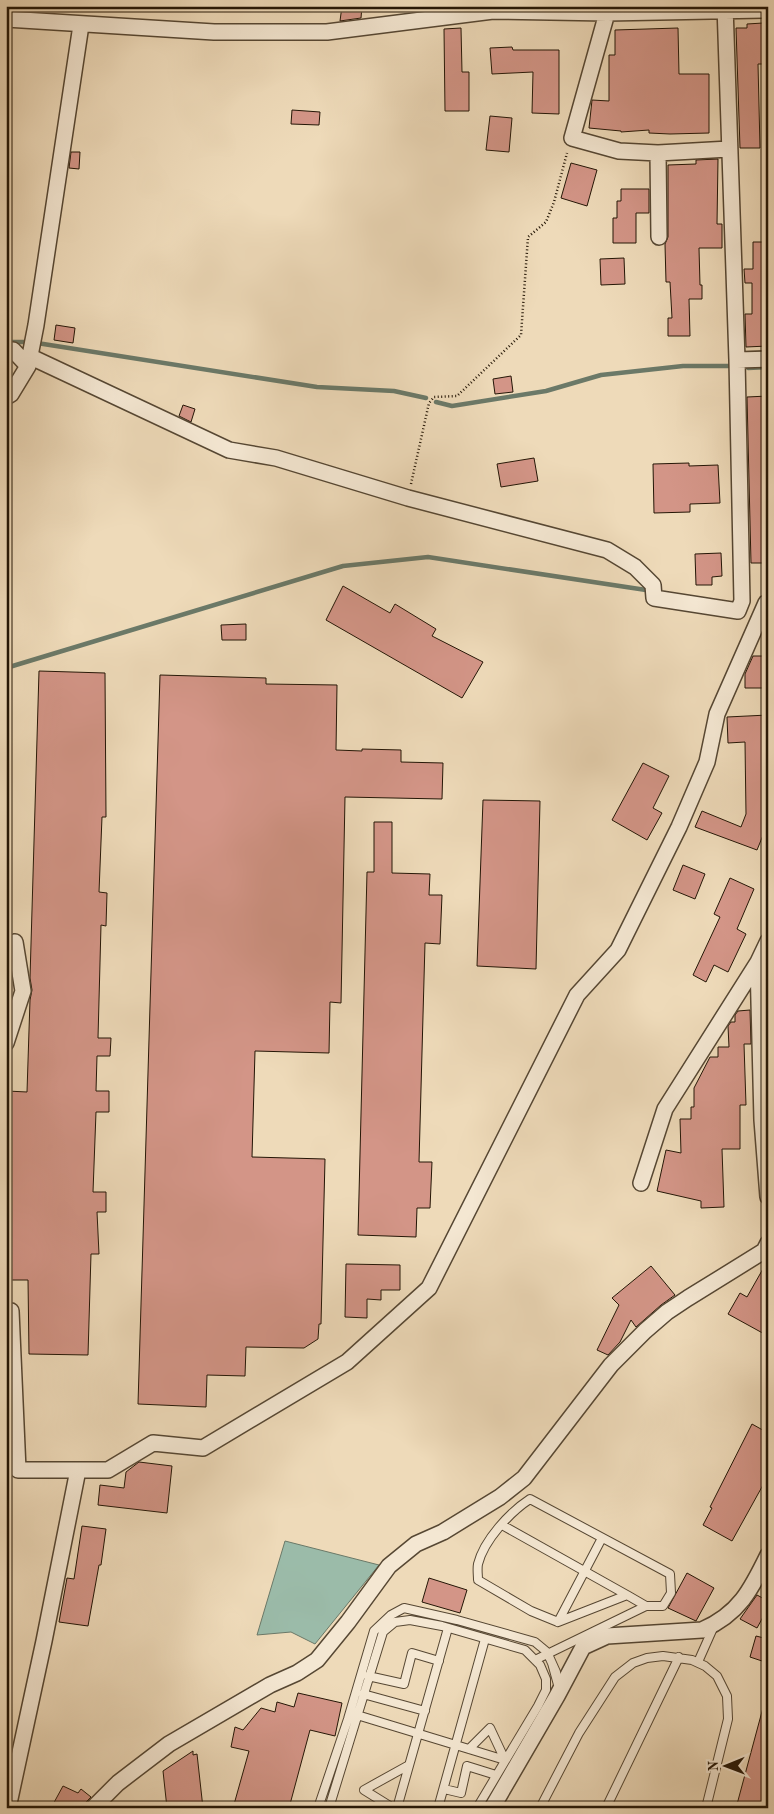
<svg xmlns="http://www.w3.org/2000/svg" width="774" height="1814" font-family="'Old Standard TT',serif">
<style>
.water{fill:#9bbba9;stroke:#6b7968}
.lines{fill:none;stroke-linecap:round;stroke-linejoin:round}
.stream{stroke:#6b7968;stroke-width:4.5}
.building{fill:#d39587;stroke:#241606}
.service-casing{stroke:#564733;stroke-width:10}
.minor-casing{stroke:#564733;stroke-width:18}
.path{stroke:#241606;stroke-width:2.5;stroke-dasharray:1 2.5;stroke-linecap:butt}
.service{stroke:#f4e7d2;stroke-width:8}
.minor{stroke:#f4e7d2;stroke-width:15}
</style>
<rect width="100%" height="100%" fill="#eedab9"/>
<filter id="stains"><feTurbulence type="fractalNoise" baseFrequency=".004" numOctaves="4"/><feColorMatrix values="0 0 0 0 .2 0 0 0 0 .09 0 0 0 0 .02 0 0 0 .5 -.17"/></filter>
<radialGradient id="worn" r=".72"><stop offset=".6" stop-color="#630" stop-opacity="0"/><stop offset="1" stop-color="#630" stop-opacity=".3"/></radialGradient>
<path class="water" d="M 285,1541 L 379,1565 L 315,1644 L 291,1632 L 257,1635 Z"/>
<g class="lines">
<path class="stream" d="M 6,342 L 26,342
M 37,343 L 317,387 L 394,391 L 426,398
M 748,368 L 768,367
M 436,402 L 452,406 L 546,391 L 601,375 L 683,366 L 728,366
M 6,668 L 343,566 L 428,557 L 646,590"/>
</g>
<path class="building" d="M 342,6 L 362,6 L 361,18 L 340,21 Z
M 763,23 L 764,64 L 758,64 L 760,148 L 740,148 L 736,28 L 747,28 L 747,24 Z
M 461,28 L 462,72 L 469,72 L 469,111 L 445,111 L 444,29 Z
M 678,28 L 679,74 L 709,74 L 709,133 L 670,134 L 649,133 L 649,130 L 621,132 L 621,131 L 589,128 L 592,100 L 609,101 L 609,55 L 615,55 L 615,30 Z
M 512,47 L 513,50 L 559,50 L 559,114 L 532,113 L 533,72 L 492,74 L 490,48 Z
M 292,110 L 320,112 L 319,125 L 291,124 Z
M 490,116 L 512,118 L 509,152 L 486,150 Z
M 71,152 L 80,152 L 79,169 L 69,168 Z
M 718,159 L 717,224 L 722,224 L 722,248 L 699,248 L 700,285 L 702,285 L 702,299 L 689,299 L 690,336 L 668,336 L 668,318 L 672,318 L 670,282 L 666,282 L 665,244 L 668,237 L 668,165 L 696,164 L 696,160 Z
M 571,163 L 597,170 L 587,206 L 561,198 Z
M 621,189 L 649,189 L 649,213 L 636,213 L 636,243 L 613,243 L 613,218 L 617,218 L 617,201 L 621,201 Z
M 753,242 L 768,242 L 768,346 L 746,347 L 745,314 L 752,314 L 752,283 L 745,283 L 744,269 L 753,269 Z
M 624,258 L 625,284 L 601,285 L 600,259 Z
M 56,325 L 75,328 L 73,343 L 54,340 Z
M 511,376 L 513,392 L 495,394 L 493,379 Z
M 768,396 L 768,563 L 751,563 L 747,397 Z
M 183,405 L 195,409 L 191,422 L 179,416 Z
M 534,458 L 538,481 L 501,487 L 497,464 Z
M 689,463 L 689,466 L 718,465 L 720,503 L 690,504 L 690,512 L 654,513 L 653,464 Z
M 721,553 L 722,576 L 712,577 L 712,585 L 696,585 L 695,554 Z
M 343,586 L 390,613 L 395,604 L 436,629 L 432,636 L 483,662 L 462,698 L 326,620 Z
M 246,624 L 246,640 L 222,640 L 221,625 Z
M 753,656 L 768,656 L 768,688 L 745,688 L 745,674 Z
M 39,671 L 105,673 L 106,817 L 102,817 L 99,892 L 107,893 L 106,926 L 101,925 L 98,1038 L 111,1038 L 110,1056 L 97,1056 L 96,1091 L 109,1091 L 109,1112 L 96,1112 L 93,1192 L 106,1192 L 106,1212 L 97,1212 L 99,1254 L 91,1254 L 88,1355 L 29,1354 L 28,1280 L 6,1280 L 7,1091 L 27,1092 L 30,1000 L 32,990 L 30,978 Z
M 160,675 L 266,678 L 266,684 L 337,685 L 336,750 L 362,751 L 362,749 L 401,750 L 401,762 L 443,763 L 442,799 L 345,797 L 341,1003 L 330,1002 L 329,1053 L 255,1051 L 252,1157 L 325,1159 L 321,1324 L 319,1324 L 318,1339 L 304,1348 L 246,1347 L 245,1376 L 207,1375 L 206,1407 L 138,1404 Z
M 768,715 L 768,823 L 757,850 L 695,827 L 702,811 L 741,827 L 746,814 L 745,742 L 728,743 L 727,717 Z
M 643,763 L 669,776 L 653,808 L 662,813 L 647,840 L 612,820 Z
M 483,800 L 540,801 L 536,969 L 477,966 Z
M 374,822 L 392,822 L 392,873 L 430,874 L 429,895 L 442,895 L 440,944 L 425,943 L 419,1162 L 432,1162 L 430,1208 L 417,1208 L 416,1237 L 358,1235 L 367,872 L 374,872 Z
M 683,865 L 705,874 L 695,899 L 673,890 Z
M 730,878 L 754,889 L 737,929 L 746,934 L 728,972 L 714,965 L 706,982 L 693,975 L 720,917 L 714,914 Z
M 750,1010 L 751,1044 L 744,1044 L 746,1105 L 740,1105 L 740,1149 L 722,1149 L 724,1207 L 701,1208 L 701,1201 L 657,1191 L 666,1150 L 681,1153 L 680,1119 L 691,1119 L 691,1107 L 694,1107 L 694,1088 L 710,1057 L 718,1057 L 718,1047 L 729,1047 L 728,1026 L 731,1022 L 735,1022 L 735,1015 L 738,1011 Z
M 768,1260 L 768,1336 L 728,1314 L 740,1293 L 747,1297 Z
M 346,1264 L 400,1265 L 400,1290 L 381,1290 L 381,1300 L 367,1299 L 367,1318 L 345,1317 Z
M 651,1266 L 675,1295 L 661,1305 L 636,1327 L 631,1320 L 620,1342 L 608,1355 L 597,1350 L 619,1305 L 612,1298 Z
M 752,1424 L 768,1433 L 768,1476 L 732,1541 L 703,1525 L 712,1508 L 710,1507 Z
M 139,1462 L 172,1466 L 167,1513 L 98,1505 L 100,1485 L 124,1488 L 126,1472 Z
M 82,1526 L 106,1529 L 101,1565 L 99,1565 L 88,1626 L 59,1622 L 67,1578 L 74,1579 Z
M 687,1573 L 714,1588 L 696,1621 L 668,1608 Z
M 429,1578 L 467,1590 L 460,1613 L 422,1602 Z
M 757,1595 L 768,1601 L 768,1608 L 757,1628 L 740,1619 Z
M 756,1636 L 768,1639 L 768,1663 L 750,1657 Z
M 298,1693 L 342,1703 L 335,1736 L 310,1730 L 289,1808 L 233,1808 L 249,1751 L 231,1747 L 235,1727 L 243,1730 L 261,1708 L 275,1712 L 277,1702 L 294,1707 Z
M 764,1704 L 768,1704 L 768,1808 L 736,1808 Z
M 193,1751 L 193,1755 L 197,1754 L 203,1808 L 167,1808 L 163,1771 Z
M 63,1786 L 78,1793 L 81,1789 L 91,1797 L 86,1802 L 84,1808 L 51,1808 Z"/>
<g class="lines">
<g class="service-casing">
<path id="service" d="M 502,1525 L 627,1595 L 558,1622
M 627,1595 L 646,1606
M 535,1660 L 646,1606 L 663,1606 L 671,1593 L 670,1574 L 530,1499 C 510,1512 484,1540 478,1564 C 477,1569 478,1575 478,1580 L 531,1611 L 558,1622 L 602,1538
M 698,1662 L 714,1626
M 368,1676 L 404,1684 L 412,1653 L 439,1661
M 363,1694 L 425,1711
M 357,1715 L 505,1760
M 469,1749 L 490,1728 L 505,1760
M 444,1789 L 461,1793 L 467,1766 L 496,1775
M 318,1808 L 348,1719 L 374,1631 L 391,1615 L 404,1608 L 457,1620 L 535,1642 L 547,1652 L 556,1672 L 560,1692 L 552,1663
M 329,1808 L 383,1632 L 395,1622 L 410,1620 L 442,1626 L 525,1650 L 540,1665 L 546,1679 L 546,1690 L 538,1706 L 477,1808
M 393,1808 L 364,1790 L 409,1765
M 397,1808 L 448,1628
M 438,1808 L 485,1639
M 540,1808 L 579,1733 L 615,1677 L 633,1663 L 647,1658 L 663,1656 L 692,1660 L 705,1666 L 717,1676 L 727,1696 L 728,1719 L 706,1808
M 606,1808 L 679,1657"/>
</g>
<g class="minor-casing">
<path id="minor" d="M 607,13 L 572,138 L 619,151 L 658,153 L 729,149
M 6,19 L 214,32 L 327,32 L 493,11 L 607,13 L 768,10
M 658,153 L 659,237
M 6,350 L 13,350 L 28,366 L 36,325 L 81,25
M 31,357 L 229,450 L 276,458 L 408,498 L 607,550 L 635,567 L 653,585 L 654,598 L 738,611 L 742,601 L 737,360 L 725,6
M 737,360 L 768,359
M 6,397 L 11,394 L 28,366
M 768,941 L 758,962 L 762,1120 L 768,1197
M 6,1043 L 23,991 L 15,942
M 641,1183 L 665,1109 L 758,962
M 6,1311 L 11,1311 L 18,1470 L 108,1470 L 153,1443 L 203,1448 L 347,1362 L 429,1288 L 577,995 L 618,950 L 679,827 L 707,762 L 717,714 L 766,603
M 8,1808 L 44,1641 L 78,1470
M 93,1808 L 118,1783 L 169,1744 L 270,1685 L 297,1673 L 317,1660 L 348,1622 L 389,1566 L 416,1544 L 443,1532 L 500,1497 L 524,1478 L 611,1365 L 645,1331 L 667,1312 L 688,1298 L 764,1251 L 768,1243
M 492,1808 L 557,1696 L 583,1647 L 607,1636 L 702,1630 C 739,1614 751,1590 768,1555"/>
</g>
<path class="path" d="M 411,484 L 429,403 L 434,397 L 457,396 L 521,335 L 528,237 L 546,222 L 554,202 L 567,153"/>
<use href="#service" class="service"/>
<use href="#minor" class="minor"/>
</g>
<rect width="774" height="1814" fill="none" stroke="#eedab9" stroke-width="25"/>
<rect x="8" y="8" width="759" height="1799" fill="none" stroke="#241606" stroke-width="2.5"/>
<rect x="12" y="12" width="749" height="1789" fill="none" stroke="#241606"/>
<g transform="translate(726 1766) rotate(269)" stroke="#f4e7d2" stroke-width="4" paint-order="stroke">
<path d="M0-4L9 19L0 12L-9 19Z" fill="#241606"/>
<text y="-8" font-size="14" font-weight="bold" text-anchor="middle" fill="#241606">N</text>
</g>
<rect width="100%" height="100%" filter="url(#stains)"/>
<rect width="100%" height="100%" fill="url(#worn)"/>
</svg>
